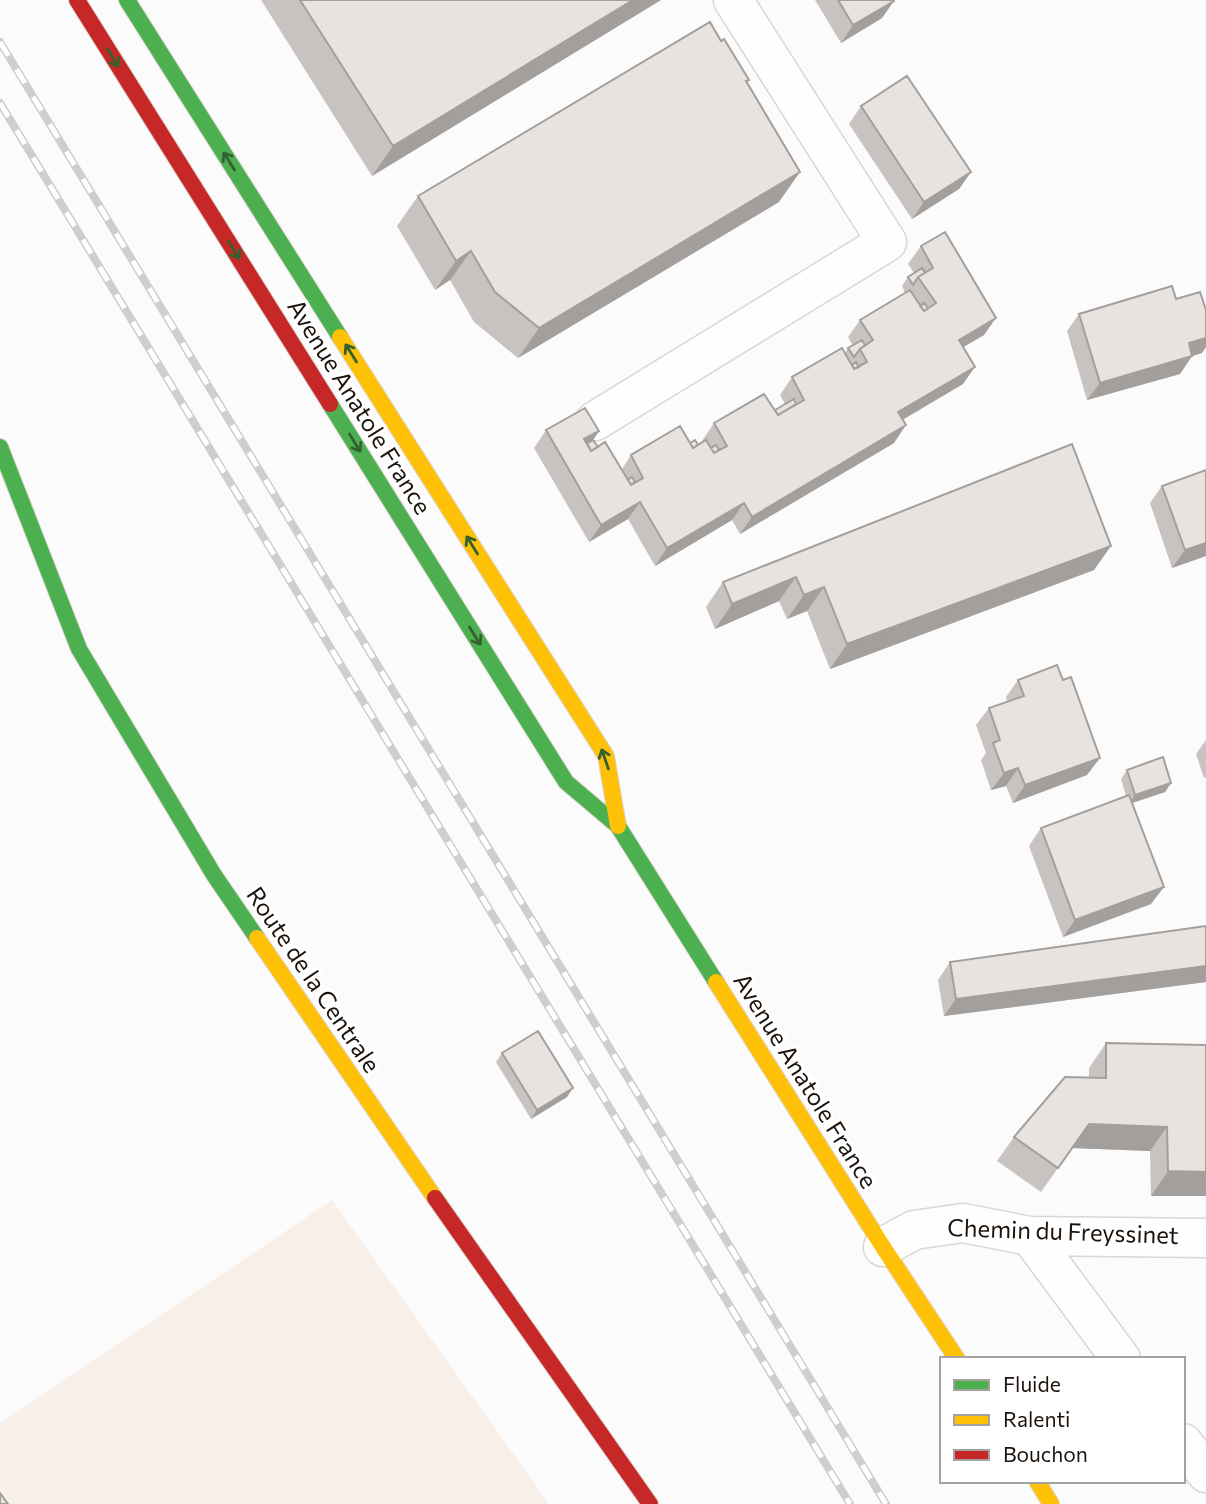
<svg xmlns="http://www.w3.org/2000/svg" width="1206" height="1504" font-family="Commissioner,sans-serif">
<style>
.built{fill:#f8efe9}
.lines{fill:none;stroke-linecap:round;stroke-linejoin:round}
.street-casing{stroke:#dcd6d1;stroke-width:41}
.fast-casing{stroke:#dcd6d1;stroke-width:18}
.slow-casing{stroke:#dcd6d1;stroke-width:18}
.jam-casing{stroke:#dcd6d1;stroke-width:18}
.street{stroke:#fefefe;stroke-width:38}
.fast{stroke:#4caf50;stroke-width:16}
.slow{stroke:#ffc107;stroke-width:16}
.jam{stroke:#c62828;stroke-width:16}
.rail-casing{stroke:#cfcecd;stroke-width:8}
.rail{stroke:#fff;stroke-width:5;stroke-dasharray:16;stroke-linecap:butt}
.wall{fill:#c8c3c1}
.shaded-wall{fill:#a39f9d}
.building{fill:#e9e3e0;stroke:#a39f9d;stroke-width:2}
.oneway{stroke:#34612e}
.labels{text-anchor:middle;stroke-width:7;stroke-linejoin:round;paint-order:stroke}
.street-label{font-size:24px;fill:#1c130c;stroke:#fff}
</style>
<rect width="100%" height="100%" fill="#fbfbfb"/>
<path class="built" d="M 332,1200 L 549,1504 L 0,1504 L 0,1423 Z"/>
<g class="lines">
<g class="street-casing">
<path id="street" d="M 595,421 L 887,242 L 733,0
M 1030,1236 L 1121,1359
M 883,1247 L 914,1230 L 963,1223 L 1030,1236 L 1206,1238
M 1183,1443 L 1206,1473"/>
</g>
<g class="fast-casing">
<path id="fast" d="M 127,0 L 340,337
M 330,404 L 566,782 L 618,826 L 716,982
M 0,447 L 79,649 L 214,875 L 257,938"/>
</g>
<g class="slow-casing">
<path id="slow" d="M 340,337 L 606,756 L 618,826
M 257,938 L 435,1198
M 716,982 L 883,1247 L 957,1359
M 1037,1481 L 1051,1504"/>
</g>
<g class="jam-casing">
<path id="jam" d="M 77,0 L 330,404
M 435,1198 L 650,1504"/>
</g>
<use href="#street" class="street"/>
<use href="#fast" class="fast"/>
<use href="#slow" class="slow"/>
<use href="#jam" class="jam"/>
<g class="rail-casing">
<path id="rail" d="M 0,42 L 886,1504
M 0,103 L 850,1504"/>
</g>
<use href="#rail" class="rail"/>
</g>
<path class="wall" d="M 261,0 L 661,0 L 372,176 Z
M 815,0 L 894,0 L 882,18 L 841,43 Z
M 721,41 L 749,80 L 747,83 L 779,202 L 518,358 L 474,322 L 450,280 L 435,290 L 397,226 L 418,196 Z
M 861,106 L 971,172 L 959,189 L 912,219 L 849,124 Z
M 921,246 L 984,335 L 963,347 L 963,384 L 903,420 L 894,443 L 740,534 L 732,520 L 655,566 L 628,519 L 589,542 L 534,448 L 546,430 L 599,431 L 593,440 L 598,447 L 622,469 L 631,455 L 690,443 L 698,445 L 703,442 L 702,441 L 714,423 L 775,410 L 785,404 L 780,395 L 792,377 L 845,353 L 848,348 L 853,346 L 848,337 L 860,320 L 905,293 L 902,286 L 908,277 L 914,273 L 908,264 Z
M 1176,299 L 1202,353 L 1192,356 L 1180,374 L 1087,400 L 1067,331 L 1079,314 Z
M 1072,444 L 1094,570 L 830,669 L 807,611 L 787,619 L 779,601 L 715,629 L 706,607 L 723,582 Z
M 1162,486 L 1206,556 L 1172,568 L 1150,503 Z
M 1018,680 L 1087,775 L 1013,803 L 1006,786 L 991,790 L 981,760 L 986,753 L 976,725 L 989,708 L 1007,702 L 1006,697 Z
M 1206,740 L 1206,777 L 1204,778 L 1196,754 Z
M 1127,770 L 1171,783 L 1165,792 L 1132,803 L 1151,904 L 1063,937 L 1029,846 L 1041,828 L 1126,796 L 1121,779 Z
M 1206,926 L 1206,982 L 944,1016 L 938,980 L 950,962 Z
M 1106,1043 L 1206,1045 L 1206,1196 L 1151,1196 L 1150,1151 L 1072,1148 L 1041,1192 L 997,1161 L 1014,1137 L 1089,1078 L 1089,1068 Z
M 502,1053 L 567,1097 L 531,1119 L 496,1062 Z"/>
<path class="shaded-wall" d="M 633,0 L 661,0 L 372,176 L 393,146 Z
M 894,1 L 882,18 L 841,43 L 853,25 Z
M 800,172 L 779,202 L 518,358 L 539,328 Z
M 971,172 L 959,189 L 912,219 L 924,202 Z
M 471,251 L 450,280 L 435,290 L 456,261 Z
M 996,318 L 984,335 L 946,357 L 959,340 Z
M 1206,338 L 1206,347 L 1202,353 L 1192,356 L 1180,374 L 1087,400 L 1100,383 L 1189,343 Z
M 975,367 L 963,384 L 886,429 L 898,412 Z
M 906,425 L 894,443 L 740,534 L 752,517 Z
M 599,431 L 587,449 L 584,439 Z
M 640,502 L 628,519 L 589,542 L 601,525 Z
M 744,503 L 732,520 L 655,566 L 667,548 Z
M 1206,543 L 1206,556 L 1172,568 L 1185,550 Z
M 1111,546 L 1094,570 L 830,669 L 847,644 Z
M 796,577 L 779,601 L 715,629 L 732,604 Z
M 824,587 L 807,611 L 787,619 L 804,595 Z
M 1100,758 L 1087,775 L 1013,803 L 1025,785 Z
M 1018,768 L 1006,786 L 991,790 L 1004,773 Z
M 1171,783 L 1165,792 L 1129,804 L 1135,795 Z
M 1164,887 L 1151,904 L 1063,937 L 1075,920 Z
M 1206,966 L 1206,982 L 944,1016 L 956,999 Z
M 573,1088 L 567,1097 L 531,1119 L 537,1110 Z
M 1089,1124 L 1167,1127 L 1150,1151 L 1072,1148 Z
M 1168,1171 L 1206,1172 L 1206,1196 L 1151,1196 Z"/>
<path class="building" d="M 300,0 L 633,0 L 393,146 Z
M 838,0 L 894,0 L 894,1 L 853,25 Z
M 710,22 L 721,41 L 724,39 L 749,80 L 746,81 L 800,172 L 539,328 L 495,292 L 471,251 L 456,261 L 418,196 Z
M 907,76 L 971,172 L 924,202 L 861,106 Z
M 945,232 L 996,318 L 959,340 L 975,367 L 898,412 L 906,425 L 752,517 L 744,503 L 667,548 L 640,502 L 601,525 L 546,430 L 585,408 L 599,431 L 584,439 L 591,451 L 605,442 L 631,485 L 643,478 L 631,455 L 680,426 L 693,448 L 706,440 L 714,453 L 727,446 L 714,423 L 764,394 L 778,415 L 804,400 L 792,377 L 842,348 L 854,369 L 867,362 L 860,349 L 873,340 L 860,320 L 910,290 L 924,311 L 936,303 L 918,277 L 933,268 L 921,246 Z
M 922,268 L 925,273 L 918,277 L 913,285 L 908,277 Z
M 1172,286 L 1176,299 L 1200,292 L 1206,310 L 1206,338 L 1189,343 L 1192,356 L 1100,383 L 1079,314 Z
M 924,303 L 928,308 L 924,311 L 920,306 Z
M 862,340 L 865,345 L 860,349 L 854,357 L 848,348 Z
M 856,362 L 859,367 L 854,369 L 852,365 Z
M 794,399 L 796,404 L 778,415 L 775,410 Z
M 593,440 L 598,447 L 591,451 L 587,443 Z
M 695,440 L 698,445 L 693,448 L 690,443 Z
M 1072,444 L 1111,546 L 847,644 L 824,587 L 804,595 L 796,577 L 732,604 L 723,582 Z
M 716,445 L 719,450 L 714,453 L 711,448 Z
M 1206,470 L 1206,543 L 1185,550 L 1162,486 Z
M 632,477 L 635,482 L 631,485 L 628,480 Z
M 1057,665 L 1063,680 L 1071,677 L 1100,758 L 1025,785 L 1018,768 L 1004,773 L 993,743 L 1000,740 L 989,708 L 1024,696 L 1018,680 Z
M 1163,757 L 1171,783 L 1135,795 L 1127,770 Z
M 1129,795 L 1164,887 L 1075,920 L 1041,828 Z
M 1206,926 L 1206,966 L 956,999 L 950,962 Z
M 538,1031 L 573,1088 L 537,1110 L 502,1053 Z
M 1106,1043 L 1206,1045 L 1206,1172 L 1168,1171 L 1167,1127 L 1089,1124 L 1058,1168 L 1014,1137 L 1065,1077 L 1106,1078 Z
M 0,1493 L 8,1504 L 0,1504 Z"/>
<defs><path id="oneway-shaft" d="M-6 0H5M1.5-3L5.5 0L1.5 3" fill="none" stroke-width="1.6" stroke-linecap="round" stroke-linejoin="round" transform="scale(1.75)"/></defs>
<g class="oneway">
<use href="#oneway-shaft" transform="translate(113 58) rotate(58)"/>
<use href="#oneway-shaft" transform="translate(229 161) rotate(-122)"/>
<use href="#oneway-shaft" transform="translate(234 250) rotate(58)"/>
<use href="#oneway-shaft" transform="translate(351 353) rotate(-122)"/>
<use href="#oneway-shaft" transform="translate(355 443) rotate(58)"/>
<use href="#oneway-shaft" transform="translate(472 545) rotate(-122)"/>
<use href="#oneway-shaft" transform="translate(475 636) rotate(58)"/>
<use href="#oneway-shaft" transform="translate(605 759) rotate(-109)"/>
</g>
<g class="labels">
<g class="street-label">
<text transform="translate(359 407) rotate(58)" y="8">Avenue Anatole France</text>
<text transform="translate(313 980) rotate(56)" y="8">Route de la Centrale</text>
<text transform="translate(805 1081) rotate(58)" y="8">Avenue Anatole France</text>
<text transform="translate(1063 1232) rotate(2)" y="8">Chemin du Freyssinet</text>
</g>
</g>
<rect x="940" y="1357" width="245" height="126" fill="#ffffff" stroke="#a4a19e" stroke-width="2"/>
<rect x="954" y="1380" width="35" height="10" fill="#4caf50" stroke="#a4a19e" stroke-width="2"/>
<text x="1003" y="1392" font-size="21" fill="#1c130c">Fluide</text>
<rect x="954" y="1415" width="35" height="10" fill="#ffc107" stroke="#a4a19e" stroke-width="2"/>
<text x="1003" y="1427" font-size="21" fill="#1c130c">Ralenti</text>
<rect x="954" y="1450" width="35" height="10" fill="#c62828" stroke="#a4a19e" stroke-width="2"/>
<text x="1003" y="1462" font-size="21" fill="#1c130c">Bouchon</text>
</svg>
